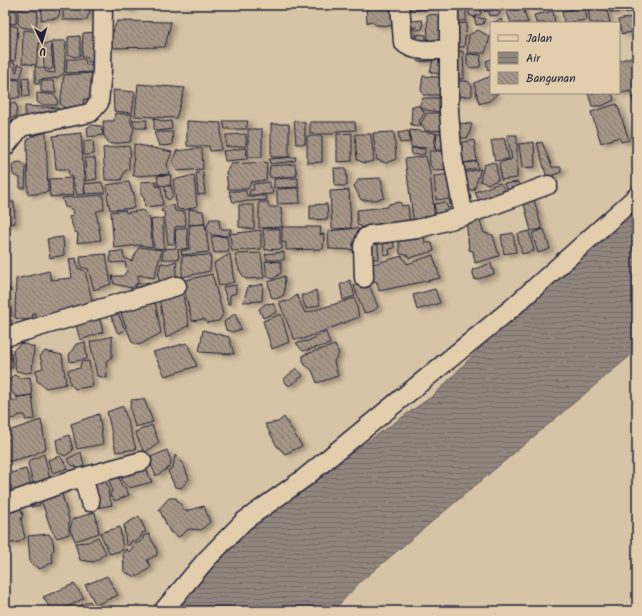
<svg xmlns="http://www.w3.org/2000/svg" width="642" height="616" font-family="Kalam,sans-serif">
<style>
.water{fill:url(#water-rules);stroke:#655e63}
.building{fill:url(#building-back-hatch);stroke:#22223b;filter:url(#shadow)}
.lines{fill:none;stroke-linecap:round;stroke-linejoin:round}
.street-casing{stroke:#22223b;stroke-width:21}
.street{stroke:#e2cdac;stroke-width:18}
</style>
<defs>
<pattern id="water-rules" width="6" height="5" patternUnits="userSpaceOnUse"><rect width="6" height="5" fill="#91867d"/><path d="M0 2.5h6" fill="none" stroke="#766d68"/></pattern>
<pattern id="building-back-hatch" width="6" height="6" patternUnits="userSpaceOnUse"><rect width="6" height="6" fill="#a59687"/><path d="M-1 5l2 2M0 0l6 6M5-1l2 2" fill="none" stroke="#867a70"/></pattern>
<filter id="shadow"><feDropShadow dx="4.5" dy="2.5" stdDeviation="2" flood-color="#0004"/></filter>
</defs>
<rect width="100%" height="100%" fill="#d7c3a5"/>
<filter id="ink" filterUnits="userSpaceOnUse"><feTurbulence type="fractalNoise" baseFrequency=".025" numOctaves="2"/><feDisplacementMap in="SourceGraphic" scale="8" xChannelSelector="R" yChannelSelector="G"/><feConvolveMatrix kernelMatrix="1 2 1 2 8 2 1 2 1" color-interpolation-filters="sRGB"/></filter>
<g filter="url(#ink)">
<path class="water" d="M 637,206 L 637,350 L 360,582 L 333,611 L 173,611 L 200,577 L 257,519 L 434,395 L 550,277 Z"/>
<path class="building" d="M 42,5 L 61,7 L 59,15 L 57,18 L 41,20 Z
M 63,5 L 89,5 L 90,12 L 86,20 L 63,20 Z
M 112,5 L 132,5 L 131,10 Z
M 366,5 L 393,5 L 393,26 L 376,25 L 371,21 L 367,23 Z
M 410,5 L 433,5 L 433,9 L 410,10 Z
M 454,5 L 466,5 L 466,21 L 456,21 Z
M 469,5 L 481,5 L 481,14 L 474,17 L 469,15 Z
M 484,5 L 499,5 L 501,8 L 499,15 L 489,16 L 490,12 L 484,11 Z
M 511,5 L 522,5 L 528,23 L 511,23 L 505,7 Z
M 529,5 L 547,5 L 547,6 L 530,9 Z
M 609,5 L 622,5 L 623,9 L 617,13 L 610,12 Z
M 624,5 L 637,5 L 637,10 L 626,13 Z
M 606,6 L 610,23 L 590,23 L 588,7 Z
M 585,7 L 587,20 L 564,23 L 562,11 Z
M 9,10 L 16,10 L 16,24 L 5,23 L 5,12 Z
M 18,10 L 38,11 L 36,25 L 39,30 L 21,27 L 18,23 Z
M 553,11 L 555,23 L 536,23 L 534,15 Z
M 445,14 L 445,46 L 428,45 L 427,15 Z
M 637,16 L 637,31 L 622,34 L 618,20 Z
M 474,17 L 485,19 L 483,24 L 476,25 Z
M 501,19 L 503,23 L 492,23 Z
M 422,20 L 423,26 L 422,29 L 417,30 L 416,27 L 406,28 L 403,22 Z
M 117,21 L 171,22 L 165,47 L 107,48 Z
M 467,23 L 464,47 L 453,47 L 453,24 Z
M 5,24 L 18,27 L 15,61 L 5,60 Z
M 407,29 L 415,29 L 415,40 L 408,41 Z
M 23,30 L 41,32 L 36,65 L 22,63 Z
M 478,30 L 490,37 L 485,53 L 467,53 L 469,35 Z
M 98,32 L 97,62 L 88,62 L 87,57 L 82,57 L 83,33 Z
M 418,34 L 426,35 L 426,45 L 416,46 Z
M 80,36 L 80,56 L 74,57 L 68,54 L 68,37 Z
M 52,41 L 66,41 L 64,73 L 57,78 L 39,80 L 39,84 L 35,84 L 35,66 L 45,69 L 46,72 L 55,73 Z
M 51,43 L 53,68 L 49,70 L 44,67 L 43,44 Z
M 416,50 L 431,51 L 431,61 L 418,62 Z
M 453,51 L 463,51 L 464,79 L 453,79 Z
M 467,54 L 481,55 L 480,67 L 471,68 L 467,65 Z
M 434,55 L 445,55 L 444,75 L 430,72 Z
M 637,55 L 637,114 L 630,91 L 618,94 L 617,93 L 619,93 L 619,61 Z
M 67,59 L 85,59 L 86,65 L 95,64 L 94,72 L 66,73 Z
M 491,59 L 491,70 L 488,71 L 486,61 Z
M 5,62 L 15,63 L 15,71 L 17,72 L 18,64 L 24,66 L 20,79 L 5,77 Z
M 93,73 L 95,100 L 84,99 L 83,105 L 64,108 L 60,104 L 64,75 Z
M 423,76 L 446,78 L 445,95 L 423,95 L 421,89 Z
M 491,76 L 491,93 L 498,93 L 489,101 L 479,104 L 474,83 Z
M 29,77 L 29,96 L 23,97 L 22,78 Z
M 5,79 L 20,80 L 20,97 L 5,100 Z
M 41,81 L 53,81 L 56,93 L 41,92 Z
M 453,81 L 468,81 L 472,86 L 472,95 L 470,96 L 453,97 Z
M 138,84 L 185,88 L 176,118 L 135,116 Z
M 113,90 L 135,92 L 132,113 L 114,111 Z
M 37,93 L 55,95 L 58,100 L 57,105 L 42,105 L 37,102 Z
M 588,93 L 612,93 L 614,100 L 602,106 L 592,106 Z
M 423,98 L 446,98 L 446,113 L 426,110 L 419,106 Z
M 15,103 L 17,106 L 16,117 L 9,118 L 9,121 L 15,120 L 15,125 L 5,125 L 5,105 Z
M 617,104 L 629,140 L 621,142 L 619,137 L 601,143 L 591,112 Z
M 25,106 L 58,108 L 56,118 L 25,118 Z
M 412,106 L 419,106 L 424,111 L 424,114 L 419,121 L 421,126 L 411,125 Z
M 115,113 L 133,115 L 130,120 L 134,129 L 130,142 L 110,144 L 104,136 L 103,121 L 114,121 Z
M 427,113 L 446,113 L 446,130 L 426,131 L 421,123 Z
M 154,118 L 164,122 L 171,121 L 172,129 L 158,131 L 154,129 Z
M 132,120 L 147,120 L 146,128 L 136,128 Z
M 294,120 L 305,123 L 305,144 L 296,144 Z
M 187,121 L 221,123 L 221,150 L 210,151 L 209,146 L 187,146 Z
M 223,121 L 248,121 L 246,129 L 225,129 Z
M 310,122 L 355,122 L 356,130 L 336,131 L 333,134 L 310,134 Z
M 457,123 L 472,124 L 468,138 L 455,138 Z
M 271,124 L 289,124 L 289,157 L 271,157 Z
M 91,125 L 101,126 L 103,135 L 88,137 L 87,128 Z
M 248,129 L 262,129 L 262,157 L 248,157 Z
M 410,130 L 436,133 L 434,148 L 411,147 Z
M 409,131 L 410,142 L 400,143 L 398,133 Z
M 46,132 L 48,192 L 28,195 L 27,141 L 30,137 Z
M 154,132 L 173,132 L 172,145 L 159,146 Z
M 394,132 L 396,159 L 386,163 L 377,160 L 373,133 Z
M 81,133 L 85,194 L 77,195 L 72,177 L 69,176 L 68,169 L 56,169 L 53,136 Z
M 352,133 L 352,161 L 337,162 L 337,134 Z
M 437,133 L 450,133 L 450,150 L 435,150 Z
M 246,134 L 246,146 L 226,147 L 226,135 Z
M 355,134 L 371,134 L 374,161 L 365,163 L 357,160 Z
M 507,135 L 517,135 L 517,178 L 501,180 L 499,163 L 512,159 Z
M 307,136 L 322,136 L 322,162 L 307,163 Z
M 504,138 L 509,159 L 495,161 L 491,141 Z
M 88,140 L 93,140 L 94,154 L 88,155 L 84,155 L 84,141 Z
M 474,140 L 477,161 L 463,163 L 459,143 Z
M 534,142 L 535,167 L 522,168 L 519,144 Z
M 542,142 L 552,167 L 561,167 L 561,172 L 547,178 L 537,143 Z
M 134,144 L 172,152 L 167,164 L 169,174 L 133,176 Z
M 129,146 L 131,155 L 129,158 L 129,169 L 125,171 L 121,180 L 105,180 L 103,148 Z
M 202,148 L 203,169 L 177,171 L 173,163 L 176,151 Z
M 246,148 L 247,159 L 225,161 L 223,151 Z
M 411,148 L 425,149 L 425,154 L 412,155 Z
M 429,151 L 450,151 L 451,169 L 434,170 L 430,165 Z
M 426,156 L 430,173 L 435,221 L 414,225 L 405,159 Z
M 296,157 L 295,161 L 270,164 L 269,159 Z
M 85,158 L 95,158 L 97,179 L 86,181 Z
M 477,161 L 478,168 L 463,171 L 461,164 Z
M 21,162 L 26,166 L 25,188 L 20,188 L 20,178 L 13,175 L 12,166 L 14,163 Z
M 267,162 L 266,180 L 251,182 L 248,189 L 228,189 L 226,172 L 231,164 Z
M 493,162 L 496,164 L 498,180 L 488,184 L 480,181 L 484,165 Z
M 295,164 L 297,176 L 271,178 L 269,174 L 270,166 Z
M 334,168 L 346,168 L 347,186 L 335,186 Z
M 481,169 L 474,190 L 465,190 L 462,173 Z
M 203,172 L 205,194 L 198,195 L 196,173 Z
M 451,174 L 458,203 L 450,205 L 449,199 L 436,200 L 434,176 Z
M 171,175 L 170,186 L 158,185 L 157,176 Z
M 194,175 L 197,206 L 185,210 L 177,209 L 173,180 Z
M 71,178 L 74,195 L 50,197 L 49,179 Z
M 298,178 L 298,187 L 274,188 L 274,179 Z
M 381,178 L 384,198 L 375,200 L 361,200 L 354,186 L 359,179 Z
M 156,181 L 156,186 L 161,187 L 163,205 L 145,207 L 144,198 L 141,195 L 141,182 Z
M 102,182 L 105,193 L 85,194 L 84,184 Z
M 129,182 L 132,193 L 134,192 L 134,208 L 110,210 L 107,195 L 109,194 L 106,185 Z
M 270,182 L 270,188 L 272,188 L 273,194 L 249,195 L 250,190 L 254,190 L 253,184 Z
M 518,182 L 520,192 L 512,194 L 503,184 Z
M 500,183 L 509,196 L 480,204 L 475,192 Z
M 171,185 L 173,196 L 169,200 L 166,198 L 165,186 Z
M 299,188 L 300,203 L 277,204 L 277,189 Z
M 5,190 L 9,202 L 14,202 L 15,223 L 5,225 Z
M 349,190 L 351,228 L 332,229 L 330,191 Z
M 229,191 L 246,191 L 247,196 L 266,196 L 267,200 L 233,202 Z
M 103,195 L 104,209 L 96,212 L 101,240 L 77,243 L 78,233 L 75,232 L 69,217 L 73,215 L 72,209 L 65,207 L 62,198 Z
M 533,196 L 542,229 L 531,231 L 523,200 Z
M 259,202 L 268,202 L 269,207 L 281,207 L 282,227 L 259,228 Z
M 400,202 L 402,206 L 408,205 L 410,227 L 362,231 L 361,226 L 357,225 L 357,210 L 387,207 L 389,204 Z
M 445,202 L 448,208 L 458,206 L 460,214 L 437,219 L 434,204 Z
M 327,204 L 328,219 L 310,220 L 310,205 Z
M 174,205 L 175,211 L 185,212 L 186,225 L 175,227 L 174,244 L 168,244 L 164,212 L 161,211 L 164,207 Z
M 239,205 L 254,205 L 254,229 L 239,227 Z
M 189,209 L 203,211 L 205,224 L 189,225 Z
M 125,210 L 126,213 L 143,210 L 150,219 L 152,247 L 139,245 L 114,248 L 111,212 Z
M 478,215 L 484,233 L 493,235 L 499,256 L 475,263 L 473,251 L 469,250 L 466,218 Z
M 163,218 L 164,249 L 154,248 L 151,220 Z
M 210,219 L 219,219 L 220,229 L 231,229 L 231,232 L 229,232 L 229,236 L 212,235 L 206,229 Z
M 205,224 L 209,252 L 182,255 L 181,251 L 190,249 L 189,225 Z
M 187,227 L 188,248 L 178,250 L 179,259 L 162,259 L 164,249 L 176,248 L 175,230 Z
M 282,227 L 321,227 L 320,235 L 324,234 L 323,249 L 286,250 L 286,242 L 282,243 Z
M 358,228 L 360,250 L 329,249 L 328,231 Z
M 263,229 L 280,229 L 280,244 L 282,245 L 282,249 L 265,250 Z
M 544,229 L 550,249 L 538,253 L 532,233 Z
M 261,230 L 261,249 L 232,251 L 230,234 Z
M 529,231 L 534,251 L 522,254 L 517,234 Z
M 513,233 L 516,252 L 504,254 L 501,235 Z
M 424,234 L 425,243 L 432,243 L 434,251 L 409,258 L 407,255 L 400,254 L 398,236 Z
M 211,236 L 227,237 L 229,252 L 214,253 Z
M 63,237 L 64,255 L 50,258 L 47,239 Z
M 370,238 L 377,238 L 379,259 L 366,259 Z
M 394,242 L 394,248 L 389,249 L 390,255 L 384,255 L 383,244 Z
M 139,247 L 162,250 L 154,278 L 138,275 L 138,282 L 132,288 L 114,284 L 112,276 L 123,276 L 127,271 L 125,262 L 111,263 L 110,252 L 123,251 L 124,258 L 132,261 Z
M 284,252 L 284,260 L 267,260 L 265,254 Z
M 261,253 L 264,278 L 245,279 L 239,270 L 235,254 Z
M 106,254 L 111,284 L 94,290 L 88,269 L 81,267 L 80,256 Z
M 230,254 L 234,282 L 219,286 L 214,263 Z
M 211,255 L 210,271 L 182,277 L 182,256 Z
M 433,255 L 440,278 L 379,291 L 377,282 L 367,279 L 366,266 L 402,256 L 407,264 Z
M 76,258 L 78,268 L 85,271 L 94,308 L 38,323 L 35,313 L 33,313 L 32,318 L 25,320 L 15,318 L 16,279 L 49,271 L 51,280 L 72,278 L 69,259 Z
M 177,261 L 175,283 L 161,287 L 158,275 L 161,263 L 167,264 Z
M 265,261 L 281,262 L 281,273 L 273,279 L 267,276 Z
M 491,263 L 494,274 L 475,280 L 472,270 Z
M 212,274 L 223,314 L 219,321 L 207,323 L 204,319 L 192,321 L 182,281 Z
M 285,276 L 284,295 L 276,299 L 271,297 L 268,282 Z
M 350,280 L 355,296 L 343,300 L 340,285 Z
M 5,281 L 11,291 L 5,292 Z
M 150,282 L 151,290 L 113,302 L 115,294 L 134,290 L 137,284 Z
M 368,282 L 378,307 L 373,311 L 364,313 L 354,286 Z
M 263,284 L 262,301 L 243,302 L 248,287 Z
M 236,285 L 236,293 L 230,295 L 230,304 L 228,304 L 223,287 Z
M 435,289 L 440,303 L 417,310 L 413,295 Z
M 316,290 L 320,305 L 306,309 L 301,295 L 306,295 Z
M 179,291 L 183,296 L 189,325 L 166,338 L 159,297 Z
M 5,294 L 9,294 L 12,316 L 5,316 Z
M 297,295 L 305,313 L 355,298 L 359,317 L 303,339 L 294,339 L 279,302 L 289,301 Z
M 154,296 L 161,333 L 139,345 L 132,342 L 119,308 Z
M 273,303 L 277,312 L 263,318 L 259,309 L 265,304 Z
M 116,309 L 125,329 L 121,333 L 117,332 L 109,310 Z
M 235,313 L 241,329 L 233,332 L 226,330 L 224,322 Z
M 281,314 L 289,342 L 272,349 L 263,321 Z
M 5,319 L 12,320 L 13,331 L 5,334 Z
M 100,319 L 103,332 L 80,340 L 76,325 Z
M 203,330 L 229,337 L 234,354 L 199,352 Z
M 326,332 L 330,344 L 303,351 L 296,343 L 308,341 Z
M 112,336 L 112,357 L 106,361 L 107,378 L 97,376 L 90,342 Z
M 85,342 L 87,359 L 70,362 L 69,355 L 76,344 Z
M 21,343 L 34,347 L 32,372 L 26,373 L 16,371 L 13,350 Z
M 187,343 L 197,366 L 165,376 L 153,352 Z
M 335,345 L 339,354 L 334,361 L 338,376 L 317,383 L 312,370 L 305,365 L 303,361 L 303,355 Z
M 5,348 L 10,348 L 13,368 L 5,368 Z
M 45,351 L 62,355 L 66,384 L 46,388 L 37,381 L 36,370 L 43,368 L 40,356 Z
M 89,361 L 93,386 L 75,389 L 70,384 L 68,370 L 80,368 L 81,362 Z
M 296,368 L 303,376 L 289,386 L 283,380 Z
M 14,375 L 21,378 L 30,377 L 32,395 L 17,397 L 12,393 L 10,378 Z
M 5,378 L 7,379 L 9,398 L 5,400 Z
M 32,395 L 35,419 L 25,420 L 25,415 L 19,415 L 14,419 L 6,417 L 5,402 L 10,399 L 17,402 L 17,397 Z
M 144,399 L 153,422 L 135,427 L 130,409 L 131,400 Z
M 123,406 L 136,449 L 116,452 L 107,412 Z
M 99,414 L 103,444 L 77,449 L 71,424 Z
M 284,417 L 302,446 L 285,454 L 277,446 L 265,424 L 278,422 Z
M 41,420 L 46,448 L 33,455 L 6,462 L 5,432 Z
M 152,425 L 159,443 L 144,453 L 135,432 Z
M 69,435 L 73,450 L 65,456 L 58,453 L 56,440 Z
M 167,450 L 171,461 L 170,467 L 156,476 L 148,458 Z
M 81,452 L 85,470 L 78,475 L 76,466 L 72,466 L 67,459 Z
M 44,454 L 50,480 L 33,483 L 28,464 L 29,461 Z
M 175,455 L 183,463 L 189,479 L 181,488 L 175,487 L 168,471 L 173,467 Z
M 60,456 L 68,468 L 53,473 L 48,460 Z
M 144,464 L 152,482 L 129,488 L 122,481 L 123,468 Z
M 26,469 L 32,489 L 13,493 L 7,474 Z
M 118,473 L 122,487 L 125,487 L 129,495 L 115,501 L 110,496 L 112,489 L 107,476 Z
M 5,475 L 13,499 L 5,501 Z
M 105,479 L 109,490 L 108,494 L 112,505 L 97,508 L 90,486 Z
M 60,487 L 69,520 L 69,534 L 57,538 L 51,529 L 40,497 Z
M 37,495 L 40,505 L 31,507 L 28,499 Z
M 169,498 L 176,498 L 185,511 L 204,506 L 210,522 L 201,530 L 189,529 L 179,537 L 170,532 L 159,509 Z
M 19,503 L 23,515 L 21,520 L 25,538 L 19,542 L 5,544 L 5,507 Z
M 95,512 L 99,533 L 75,541 L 70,529 L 73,519 Z
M 139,516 L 146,532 L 142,533 L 140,538 L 136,541 L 131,541 L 130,545 L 126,545 L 124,525 Z
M 120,527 L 123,550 L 110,554 L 100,533 Z
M 49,534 L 53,541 L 54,550 L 51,553 L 53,562 L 40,569 L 30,563 L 28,536 Z
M 149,534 L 157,550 L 157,555 L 147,560 L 151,567 L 137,577 L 124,572 L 123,553 L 126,549 L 129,552 L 135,544 L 143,540 L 143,536 Z
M 98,537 L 106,553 L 94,562 L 80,560 L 75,543 L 88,542 Z
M 107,576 L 118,595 L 96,605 L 85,585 Z
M 74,584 L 84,598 L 60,611 L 52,611 L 43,597 Z
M 90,601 L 94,608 L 98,608 L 99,611 L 69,611 Z"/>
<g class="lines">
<g class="street-casing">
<path id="street" d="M 449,49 L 449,5
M 5,147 L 21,127 L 90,113 L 99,103 L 102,70 L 103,5
M 464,216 L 548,185
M 364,278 L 363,246 L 366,237 L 370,235 L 417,229 L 464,216 L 453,159 L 449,112 L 449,49 C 436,50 412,53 403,42 L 400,5
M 5,337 L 177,286
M 83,477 L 90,502
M 5,504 L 69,481 L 142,461
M 163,611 L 206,560 L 244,521 L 303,479 L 512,308 L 637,196"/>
</g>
<use href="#street" class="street"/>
</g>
</g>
<rect width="642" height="616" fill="none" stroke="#e2cdac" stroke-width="20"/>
<rect x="10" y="10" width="622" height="596" fill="none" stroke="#22223b" stroke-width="1.5" filter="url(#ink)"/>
<rect x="490" y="22" width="130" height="72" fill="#e2cdac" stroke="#95897f"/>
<rect x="498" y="35" width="20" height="6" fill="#e2cdac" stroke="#95897f"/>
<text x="526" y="42" font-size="12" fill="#22223b">Jalan</text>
<rect x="498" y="52" width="20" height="12" fill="url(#water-rules)" stroke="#95897f"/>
<text x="526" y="62" font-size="12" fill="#22223b">Air</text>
<rect x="498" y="72" width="20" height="12" fill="url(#building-back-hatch)" stroke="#95897f"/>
<text x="526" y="82" font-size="12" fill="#22223b">Bangunan</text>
<g transform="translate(42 42) rotate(175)" stroke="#e2cdac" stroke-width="3" paint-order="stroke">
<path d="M0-3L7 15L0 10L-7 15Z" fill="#22223b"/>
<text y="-6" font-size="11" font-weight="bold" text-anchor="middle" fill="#22223b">U</text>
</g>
</svg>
